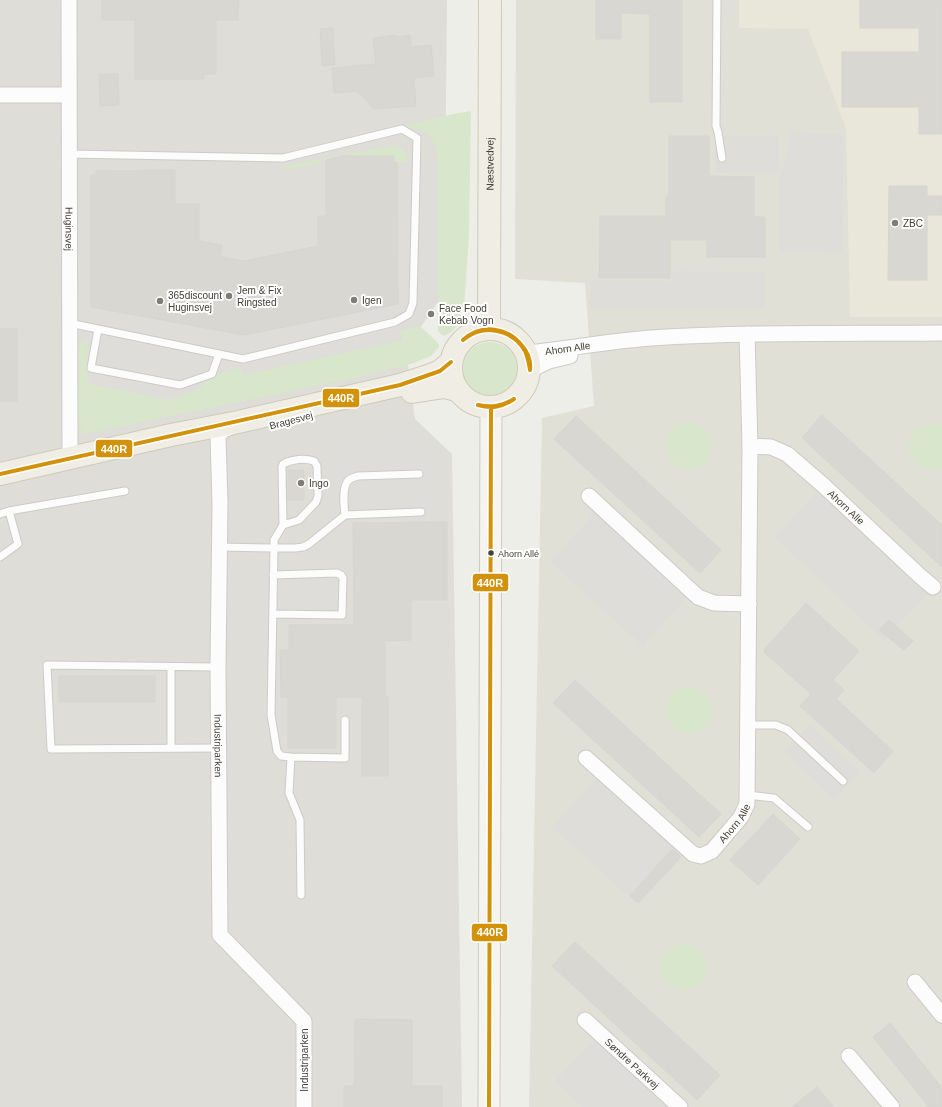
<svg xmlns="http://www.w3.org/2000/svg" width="942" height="1107" font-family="Helvetica,sans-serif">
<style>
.residential{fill:#e1e0d7}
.industrial{fill:#deddd7}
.education{fill:#e8e7d9}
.green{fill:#d8e7cb}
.parking{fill:#deddd9}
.building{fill:#d8d7d1;stroke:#d6d5cf}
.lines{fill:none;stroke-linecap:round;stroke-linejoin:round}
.service-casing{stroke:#cccbc7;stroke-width:9}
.minor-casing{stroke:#cccbc7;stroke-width:17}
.secondary-casing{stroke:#cccbc1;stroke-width:23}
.primary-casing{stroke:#cfcbb9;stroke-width:24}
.service{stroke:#fcfcfc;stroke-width:7}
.minor{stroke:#fcfcfc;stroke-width:15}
.secondary{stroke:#f5f4ee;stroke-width:21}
.primary{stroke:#efede4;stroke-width:22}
.bus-1-casing{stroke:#fff;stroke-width:7}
.bus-1{stroke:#d3920b;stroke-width:4}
.poi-dot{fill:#7f7d75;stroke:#fff;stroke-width:1.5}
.bus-dot{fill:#434036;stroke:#fff;stroke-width:1.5}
.labels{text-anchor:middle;stroke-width:4;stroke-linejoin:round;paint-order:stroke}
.bus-label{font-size:9px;fill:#434036;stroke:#fff;text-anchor:start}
.street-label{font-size:10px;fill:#434036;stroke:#fff}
.poi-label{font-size:10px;fill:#434036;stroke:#fff;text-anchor:start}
.line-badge{stroke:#fff;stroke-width:1.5}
.badge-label{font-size:11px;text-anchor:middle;font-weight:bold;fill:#fff}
</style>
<rect width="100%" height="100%" fill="#eeeee9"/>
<path class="residential" d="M 516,0 L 942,0 L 942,1107 L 529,1107 L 542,418 L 594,406 L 585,283 L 515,279 Z"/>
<path class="industrial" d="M 0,0 L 447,0 L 444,293 L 406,349 L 415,419 L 452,454 L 462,1107 L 0,1107 Z"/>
<path class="education" d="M 739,0 L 942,0 L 942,317 L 850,317 L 846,128 L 808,29 L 739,28 Z"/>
<path class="green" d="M 471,111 L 469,236 L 464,309 L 438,303 L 438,163 C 437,148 434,132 417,129 C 412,128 408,129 405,126 L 453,114 Z
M 393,146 C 403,148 407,152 408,162 L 394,162 L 343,156 L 321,161 L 320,163 L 287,170 L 285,166 Z
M 440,310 L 463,316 C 459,324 452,334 443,336 L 438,331 L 437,312 Z
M 420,326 L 439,344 L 439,347 L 431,356 L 414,363 L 358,377 L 104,430 L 85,434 C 74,425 77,404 76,390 L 79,390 L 79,347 L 82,341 L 88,340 L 88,346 L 87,348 L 89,384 L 203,387 L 201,385 L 213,376 L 242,367 L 243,375 L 402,340 L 400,331 Z
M462 370a28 28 0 1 1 56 0a28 28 0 1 1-56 0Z
M666 446a23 23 0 1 1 46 0a23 23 0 1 1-46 0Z
M 933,423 L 942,425 L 942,467 C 909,480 894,429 933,423 Z
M666 710a23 23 0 1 1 46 0a23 23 0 1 1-46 0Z
M661 967a23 23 0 1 1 46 0a23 23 0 1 1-46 0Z"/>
<path class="parking" d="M 790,132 L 843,135 L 842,252 L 779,251 L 779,177 L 789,148 Z
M 715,136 L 779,136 L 779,173 L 715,173 Z
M 397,162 L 438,163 L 438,303 L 428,305 L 420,326 L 400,331 L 403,340 L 243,375 L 241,367 L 213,376 L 201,385 L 203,387 L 170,400 L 89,384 L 88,340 L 104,309 L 162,320 L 161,329 L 212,339 L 214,329 L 244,335 L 397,304 Z
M 673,271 L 765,272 L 765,308 L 590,308 L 591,280 L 672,281 Z
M 412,428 L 429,444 L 437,463 L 439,481 L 432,507 L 417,531 L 337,531 L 331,443 Z
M 823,485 L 933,588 L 884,640 L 774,537 Z
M 46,487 L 49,499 L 0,513 L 0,498 Z
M 600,507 L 692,591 L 643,646 L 550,562 Z
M 264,562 L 339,562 L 339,624 L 263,624 Z
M 810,724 L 860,773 L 834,800 L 784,751 Z
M 602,772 L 687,849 L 637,904 L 552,827 Z
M 600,1033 L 680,1107 L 583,1107 L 555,1081 Z"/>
<path class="building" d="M 102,0 L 239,0 L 238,20 L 216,20 L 216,74 L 204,74 L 204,79 L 135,79 L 135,20 L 102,20 Z
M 596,0 L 682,0 L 682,102 L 650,102 L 650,14 L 621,13 L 621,39 L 596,39 Z
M 860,0 L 942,0 L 942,134 L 919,134 L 919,107 L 842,107 L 842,52 L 919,52 L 919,28 L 860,28 Z
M 333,28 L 335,65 L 322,66 L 320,29 Z
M 396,35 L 397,37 L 410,35 L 411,47 L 431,45 L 434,76 L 414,78 L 416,106 L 374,109 L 357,91 L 334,93 L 332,68 L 376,64 L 373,38 Z
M 99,74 L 118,74 L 119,105 L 100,106 Z
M 669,136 L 709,136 L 709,176 L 754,177 L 754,217 L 765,217 L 765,257 L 707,257 L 707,240 L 670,240 L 670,278 L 599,278 L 600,216 L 666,216 L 666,196 L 669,196 Z
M 343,156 L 394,156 L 394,162 L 397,162 L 398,304 L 244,335 L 91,307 L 91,175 L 96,175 L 96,171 L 175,170 L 175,204 L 199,204 L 199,241 L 222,245 L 220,257 L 244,261 L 318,246 L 318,216 L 326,216 L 326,160 Z
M 889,186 L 927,186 L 927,196 L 942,196 L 942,215 L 927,215 L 927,280 L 888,280 Z
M 0,329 L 17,329 L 17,401 L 0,401 Z
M 822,415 L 942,525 L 942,567 L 802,438 Z
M 576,416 L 721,550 L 700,573 L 554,439 Z
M 288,470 L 304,470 L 304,500 L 288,500 Z
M 447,522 L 447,600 L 411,600 L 411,640 L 385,641 L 385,696 L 388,696 L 388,776 L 362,776 L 362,697 L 336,697 L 336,748 L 288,748 L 288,697 L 281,697 L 280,650 L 289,650 L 289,625 L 354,625 L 353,523 Z
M 806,603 L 859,651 L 833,680 L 844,690 L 836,699 L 893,751 L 874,773 L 800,706 L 811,694 L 764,652 L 765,651 L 764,650 Z
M 889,620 L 913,641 L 904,650 L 879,630 Z
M 59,676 L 155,676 L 155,702 L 59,702 Z
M 575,680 L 721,814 L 699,837 L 553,703 Z
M 773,814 L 800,839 L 758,885 L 730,860 Z
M 672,849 L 681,857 L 638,903 L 630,896 Z
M 575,942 L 720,1075 L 697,1100 L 552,966 Z
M 355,1019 L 412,1020 L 412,1086 L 442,1086 L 442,1107 L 344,1107 L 344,1086 L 354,1086 Z
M 890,1023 L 942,1088 L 942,1107 L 929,1107 L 873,1037 Z
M 817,1087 L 834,1107 L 792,1107 Z"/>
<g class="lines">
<g class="service-casing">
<path id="service" d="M 717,0 L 716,126 L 718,132 L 722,158
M 69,323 L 243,359 L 395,322 L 409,314 L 413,303 L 417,138 L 402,129 L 283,158 L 69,154
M 98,329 L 91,368 L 180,385 L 212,374 L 219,354
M 0,514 L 9,511 L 125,491
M 345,515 C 344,506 342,491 347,482 C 349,479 354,477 358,476 L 419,474
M 220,547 L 274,548 L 274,540 L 283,525 L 299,520 L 316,502 L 318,496 L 317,466 L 314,461 C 305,458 292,459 283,464 L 282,467 L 283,525
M 0,557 L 18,544 L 9,511
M 273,614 L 342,615 L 343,578 L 341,575 L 337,573 L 273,575
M 218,667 L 47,665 L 51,749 L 218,748
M 345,720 L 345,758 L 291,757 L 281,756 L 277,751 L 271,715 L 274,548 L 295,548 L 303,547 L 309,544 L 345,515 L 421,512
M 748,725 L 776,725 L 788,730 L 843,781
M 171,748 L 171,667
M 291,757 L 289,793 L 300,820 L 301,895
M 747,795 L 774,798 L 808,827"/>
</g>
<g class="minor-casing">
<g id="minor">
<path id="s1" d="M 69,0 L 70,458"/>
<path d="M 0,95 L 69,95"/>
<path id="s2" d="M 527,353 C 568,349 609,341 651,338 C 747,332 845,334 942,333"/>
<path d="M 530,370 L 549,361 L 570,356"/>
<path id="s3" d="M 232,427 L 223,430 L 218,436 L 220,504 L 218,667 L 220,935 L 304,1021 L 304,1107"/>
<path id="s4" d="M 750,446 L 771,447 L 787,454 L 823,485 L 920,576 L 933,587"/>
<path d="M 589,496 L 698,597 L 714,603 L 749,604"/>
<path id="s5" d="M 586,758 L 693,854 L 701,856 L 712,851 L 741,817 L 747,804 L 750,446 L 747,334"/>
<path d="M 915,982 L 942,1015"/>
<path id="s6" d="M 585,1020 L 680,1107"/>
<path d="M 849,1056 L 892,1107"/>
</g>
</g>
<g class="secondary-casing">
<path id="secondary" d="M 489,1107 L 491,408"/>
</g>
<g class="primary-casing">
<g id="primary">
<circle cx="490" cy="368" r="39"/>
<path id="s7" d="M 489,329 L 490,0"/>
<path d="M 412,392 L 444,387 L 457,390"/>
<path d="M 0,474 L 171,435 L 238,422 L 400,385 L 431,375 L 440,371 L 451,362"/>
</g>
</g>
<use href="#service" class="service"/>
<use href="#minor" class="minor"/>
<use href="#secondary" class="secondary"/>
<use href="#primary" class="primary"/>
<g class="bus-1-casing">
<path id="bus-1" d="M 463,340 C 482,323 508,327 523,347 C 528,353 531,361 530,370
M 463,340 C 467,337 470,335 474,333 C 493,325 516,334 525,351 C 528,357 529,364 530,370
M 478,405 C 492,408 502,406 514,399
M 478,405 C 492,409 502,407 514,399
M 0,474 L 400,385 L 440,371 L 451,362
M 489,1107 L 491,408"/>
</g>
<use href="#bus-1" class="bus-1"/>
</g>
<g class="poi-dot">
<circle cx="895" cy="223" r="4"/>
<circle cx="229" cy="296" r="4"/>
<circle cx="354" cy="300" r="4"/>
<circle cx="160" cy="301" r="4"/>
<circle cx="431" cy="314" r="4"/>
<circle cx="301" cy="483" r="4"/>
</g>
<circle class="bus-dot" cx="491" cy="553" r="3.5"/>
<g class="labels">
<g class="bus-label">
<text x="498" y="557">Ahorn Allé</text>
</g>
<g class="street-label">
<text dy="4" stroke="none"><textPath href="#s7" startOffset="165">Næstvedvej</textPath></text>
<text dy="4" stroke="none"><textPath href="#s1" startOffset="229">Huginsvej</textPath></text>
<text dy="4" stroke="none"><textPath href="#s2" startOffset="41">Ahorn Alle</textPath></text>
<text transform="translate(291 420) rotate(-15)" y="4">Bragesvej</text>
<text dy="4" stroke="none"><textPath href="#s4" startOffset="118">Ahorn Alle</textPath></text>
<text dy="4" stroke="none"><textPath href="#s3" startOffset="327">Industriparken</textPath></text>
<text dy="4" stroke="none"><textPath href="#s5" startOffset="200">Ahorn Alle</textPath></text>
<text transform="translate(304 1060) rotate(-90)" y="4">Industriparken</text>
<text dy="4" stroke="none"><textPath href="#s6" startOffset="64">Søndre Parkvej</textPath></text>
</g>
<g class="poi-label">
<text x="903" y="227">ZBC</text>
<text x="237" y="294">Jem &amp; Fix<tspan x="237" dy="12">Ringsted</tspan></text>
<text x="168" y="299">365discount<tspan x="168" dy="12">Huginsvej</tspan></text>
<text x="362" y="304">Igen</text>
<text x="439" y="312">Face Food<tspan x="439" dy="12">Kebab Vogn</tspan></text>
<text x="309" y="487">Ingo</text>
</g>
</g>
<g class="line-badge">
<rect x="322" y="388" width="38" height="20" rx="4" fill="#d3920b"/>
<rect x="95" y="439" width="38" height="19" rx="4" fill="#d3920b"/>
<rect x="472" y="573" width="37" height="19" rx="4" fill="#d3920b"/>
<rect x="471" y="923" width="37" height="19" rx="4" fill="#d3920b"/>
</g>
<g class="badge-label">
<text x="341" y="402">440R</text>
<text x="114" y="453">440R</text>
<text x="490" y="587">440R</text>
<text x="490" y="936">440R</text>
</g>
</svg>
